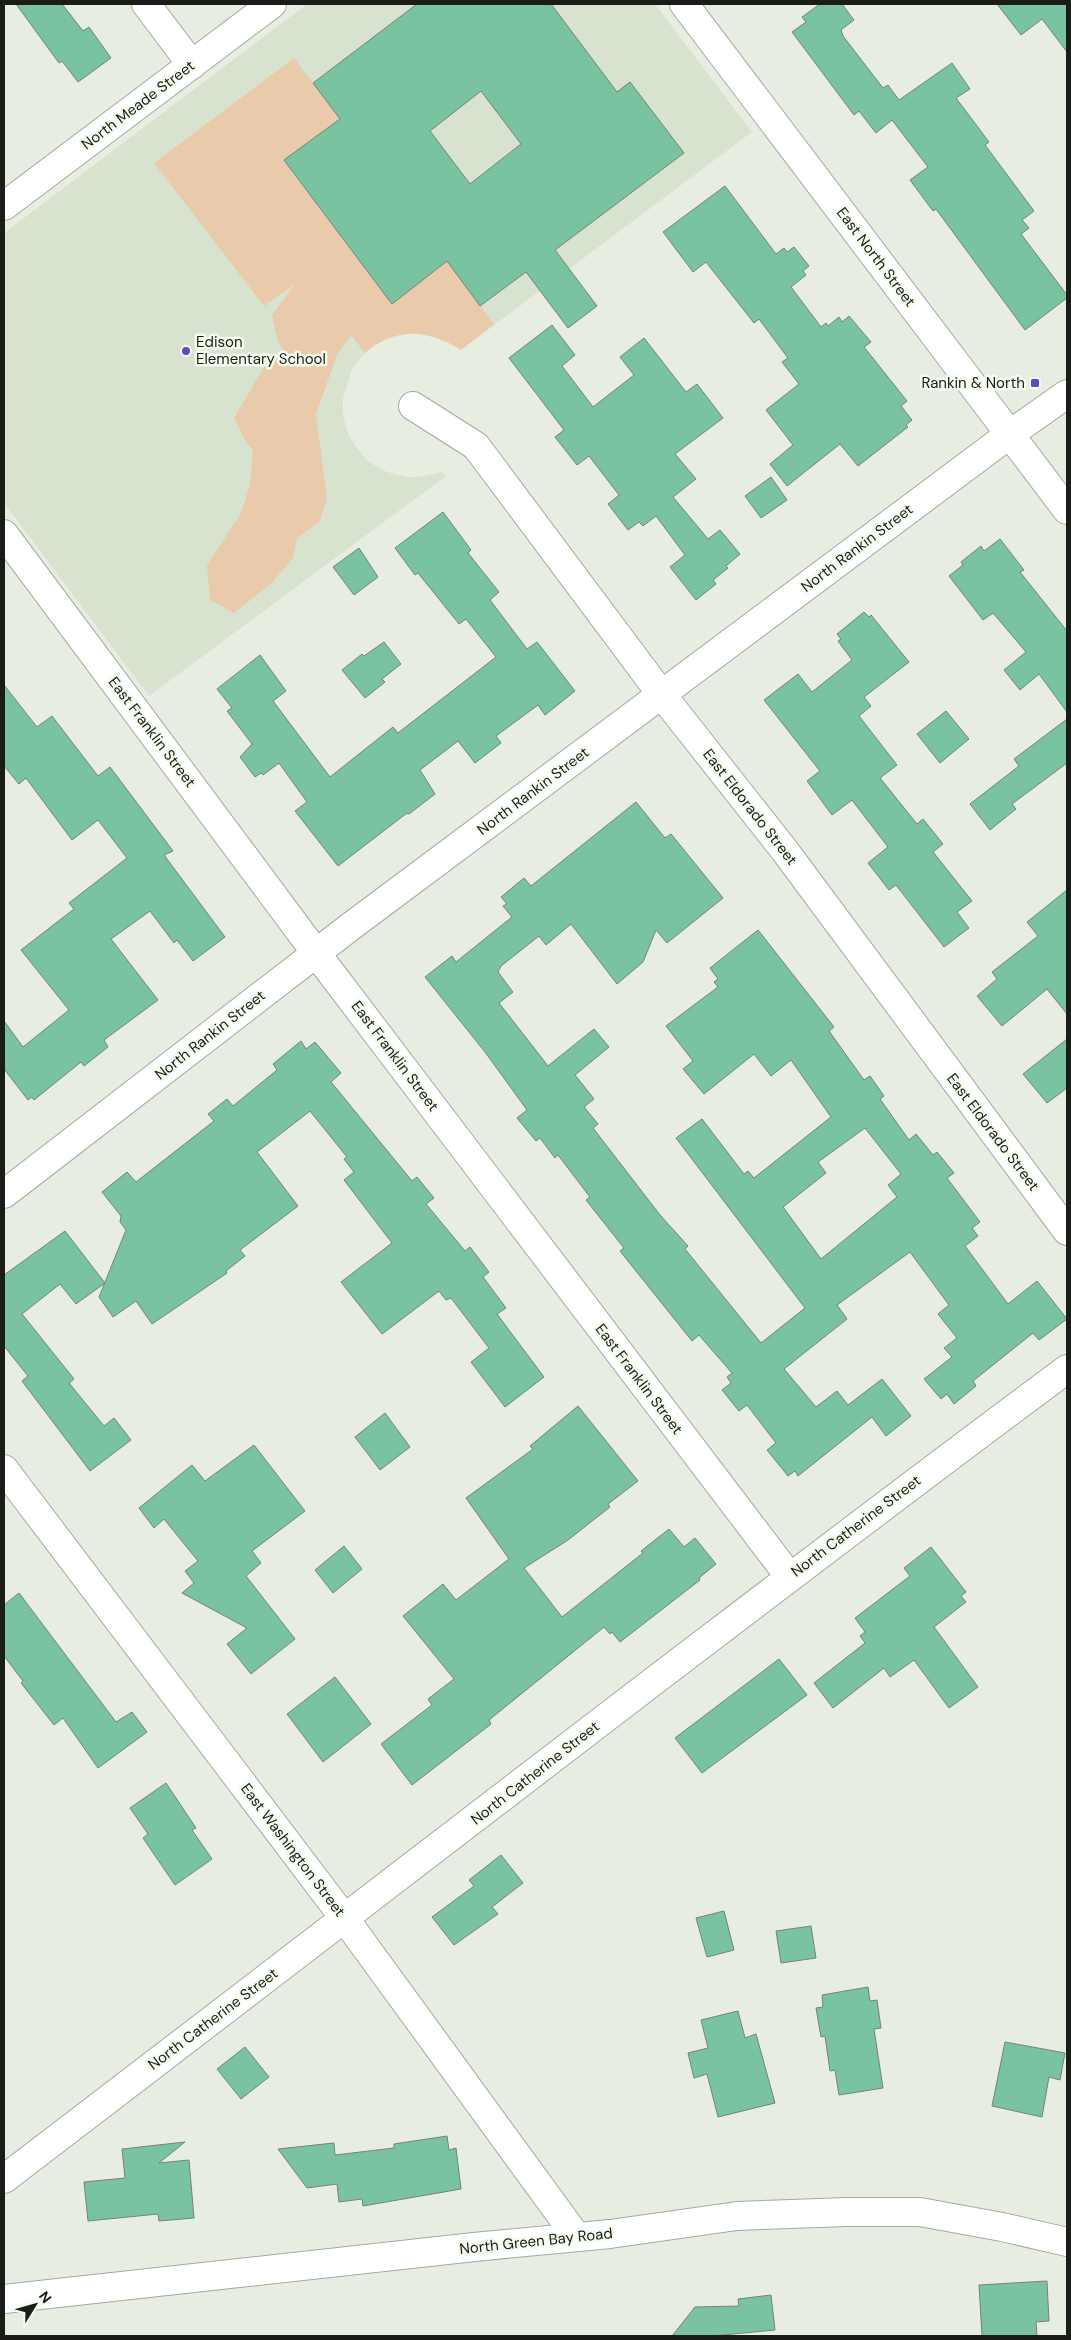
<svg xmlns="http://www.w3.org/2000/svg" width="1071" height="2340" font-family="'DM Sans',sans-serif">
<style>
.built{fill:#d8e3cf}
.green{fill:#e9caab}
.building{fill:#7ac3a0;stroke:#74827b;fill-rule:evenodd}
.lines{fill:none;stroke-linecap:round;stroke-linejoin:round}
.minor-casing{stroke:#a3aa9e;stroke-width:30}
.minor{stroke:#fff;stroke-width:28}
.poi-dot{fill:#6446bf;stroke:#f4fcee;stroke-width:2}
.labels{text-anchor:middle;stroke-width:5;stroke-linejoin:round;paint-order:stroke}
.street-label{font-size:15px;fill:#191c17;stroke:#f4fcee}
.poi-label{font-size:15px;fill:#191c17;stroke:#f4fcee;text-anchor:start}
</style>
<rect width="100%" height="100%" fill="#e7eee1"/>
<path class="built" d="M 307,4 L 655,4 L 752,132 L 461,350 L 445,340 L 428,334 L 407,334 L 387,339 L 373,346 L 362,356 L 352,369 L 343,398 L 343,414 L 347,431 L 355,446 L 369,462 L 387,472 L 406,477 L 419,477 L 442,472 L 446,476 L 149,696 L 4,503 L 4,233 Z"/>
<path class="green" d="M 294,58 L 340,119 L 284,161 L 392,303 L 429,275 L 439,250 L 494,324 L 461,350 C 428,330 396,326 365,353 L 351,335 L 337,355 L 316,414 L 327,499 L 320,521 L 297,538 L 293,558 L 271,584 L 234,613 L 210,600 L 207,565 L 241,513 L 250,485 L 253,450 L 245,441 L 234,418 L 264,367 L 285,356 L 277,338 L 272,315 L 295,284 L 264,306 L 154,163 Z"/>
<path class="building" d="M 16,4 L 62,4 L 83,31 L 89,27 L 111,58 L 78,82 L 62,61 L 59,63 Z
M 417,4 L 551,4 L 617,92 L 630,82 L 684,153 L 555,250 L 597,306 L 568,328 L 526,272 L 480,306 L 447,261 L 392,304 L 284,160 L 340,119 L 313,83 ZM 481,91 L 521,144 L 470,184 L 430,131 Z
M 820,4 L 842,4 L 854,20 L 841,30 L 843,36 L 883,88 L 888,85 L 899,100 L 952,63 L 970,89 L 956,98 L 989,142 L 985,145 L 1034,211 L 1022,220 L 1029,228 L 1021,234 L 1067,295 L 1067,298 L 1025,330 L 936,209 L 933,211 L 910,180 L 928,167 L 892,120 L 876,133 L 859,111 L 854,115 L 792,32 L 806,22 L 802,17 Z
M 997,4 L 1067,4 L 1067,52 L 1042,19 L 1021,35 Z
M 725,186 L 776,254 L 784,248 L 787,252 L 794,247 L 809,266 L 803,271 L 806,275 L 791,287 L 821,327 L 826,323 L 828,326 L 839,317 L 842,322 L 849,316 L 871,342 L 864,347 L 907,401 L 901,406 L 912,420 L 906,425 L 908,427 L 858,466 L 840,444 L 787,486 L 770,464 L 793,445 L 766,410 L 799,384 L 782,362 L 788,358 L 759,319 L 754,323 L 706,262 L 693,272 L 663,232 Z
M 552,325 L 575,355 L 562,366 L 593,407 L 634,375 L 620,357 L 644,338 L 686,392 L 697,384 L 723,418 L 675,454 L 696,479 L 673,497 L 708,539 L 720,530 L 740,554 L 726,566 L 728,568 L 713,580 L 716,584 L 696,600 L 670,567 L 685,555 L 656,516 L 643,526 L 639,522 L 628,530 L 608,504 L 619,495 L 589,456 L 577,465 L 555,437 L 564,430 L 509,358 Z
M 771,477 L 787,500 L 761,518 L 745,496 Z
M 443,512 L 471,550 L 468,553 L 499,592 L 490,600 L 527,649 L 537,642 L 575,691 L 545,715 L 538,705 L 496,736 L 501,743 L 475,763 L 458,741 L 420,770 L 435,794 L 409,814 L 407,813 L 338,866 L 295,811 L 307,802 L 279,763 L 263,775 L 261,773 L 255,777 L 240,757 L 252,744 L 227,711 L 232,708 L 217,689 L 260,655 L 286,691 L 273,701 L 330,777 L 393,727 L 398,733 L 496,657 L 466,619 L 459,624 L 418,573 L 415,575 L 395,548 Z
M 1000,539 L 1024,570 L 1020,572 L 1067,631 L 1067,712 L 1039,674 L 1020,690 L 1004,670 L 1026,652 L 993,613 L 983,620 L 949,576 L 963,565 L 961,562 L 981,546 L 984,551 Z
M 359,548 L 378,577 L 354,595 L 333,567 Z
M 864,612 L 869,617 L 871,615 L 909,662 L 864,697 L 871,706 L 859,716 L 897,765 L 880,778 L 917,824 L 923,819 L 943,844 L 933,852 L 972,901 L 957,912 L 969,928 L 944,947 L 896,885 L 889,890 L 868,863 L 888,847 L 852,800 L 832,815 L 807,781 L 820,771 L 764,700 L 798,674 L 812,692 L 852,660 L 838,641 L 841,639 L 837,634 Z
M 384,642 L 401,664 L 382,679 L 385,682 L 365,698 L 342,670 L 362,654 L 364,656 Z
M 4,685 L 37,727 L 52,716 L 98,776 L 110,767 L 173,851 L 164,855 L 225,937 L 193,961 L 177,940 L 174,943 L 150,911 L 111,939 L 158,1000 L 104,1040 L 108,1047 L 84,1066 L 81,1062 L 34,1100 L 32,1097 L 28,1100 L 4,1069 L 4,1021 L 23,1047 L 69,1010 L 21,950 L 74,909 L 69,903 L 127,858 L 98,820 L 72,840 L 26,778 L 19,784 L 4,766 Z
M 946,711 L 969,739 L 940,763 L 917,734 Z
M 1067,719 L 1067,763 L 1012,804 L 1016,809 L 990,830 L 970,804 L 1019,766 L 1014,759 Z
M 636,802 L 665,838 L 671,834 L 723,898 L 667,943 L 656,930 L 643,962 L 617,984 L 571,924 L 546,945 L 539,936 L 501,966 L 498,972 L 513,992 L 499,1003 L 548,1066 L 594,1029 L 609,1047 L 575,1075 L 594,1099 L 584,1107 L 598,1124 L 593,1128 L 660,1215 L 688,1246 L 685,1249 L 761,1343 L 805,1308 L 676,1138 L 702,1119 L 744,1174 L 748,1171 L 754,1178 L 831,1117 L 791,1060 L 771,1076 L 754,1054 L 704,1094 L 683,1069 L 693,1061 L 666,1026 L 718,987 L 714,982 L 718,979 L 710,968 L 758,930 L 834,1027 L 829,1031 L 864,1080 L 870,1076 L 884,1096 L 880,1099 L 909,1140 L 916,1134 L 933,1155 L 937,1152 L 954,1173 L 947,1178 L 980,1222 L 972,1228 L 978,1236 L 965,1246 L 1008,1304 L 1037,1281 L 1067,1319 L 1039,1340 L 1033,1333 L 973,1381 L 976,1386 L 954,1404 L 947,1394 L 941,1399 L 924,1379 L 952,1357 L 944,1348 L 957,1338 L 938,1314 L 949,1305 L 910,1252 L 837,1305 L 847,1319 L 784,1369 L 816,1407 L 837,1391 L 848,1405 L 882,1379 L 911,1416 L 886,1436 L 872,1417 L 798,1476 L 795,1471 L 788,1476 L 767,1450 L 776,1443 L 747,1405 L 739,1411 L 722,1390 L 731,1383 L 727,1377 L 732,1373 L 699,1335 L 692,1341 L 620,1251 L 624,1248 L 586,1200 L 590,1197 L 558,1155 L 555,1158 L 540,1138 L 536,1141 L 517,1118 L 527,1110 L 485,1052 L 425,977 L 452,956 L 456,962 L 512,917 L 503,906 L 507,904 L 501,897 L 524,878 L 531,886 ZM 865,1128 L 901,1174 L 888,1185 L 897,1197 L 821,1259 L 783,1207 L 826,1173 L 818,1162 Z
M 1067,890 L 1067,1014 L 1047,989 L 1002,1026 L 977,996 L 997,979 L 992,972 L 1038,936 L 1027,922 Z
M 1067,1039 L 1067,1088 L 1047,1103 L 1023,1074 Z
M 301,1041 L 306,1049 L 315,1042 L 341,1073 L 331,1082 L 412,1181 L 417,1177 L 434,1198 L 426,1204 L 465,1251 L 470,1247 L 489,1272 L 483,1277 L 506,1308 L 497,1314 L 544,1377 L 505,1407 L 471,1362 L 489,1348 L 451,1298 L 446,1300 L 439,1291 L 382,1334 L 341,1282 L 392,1243 L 344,1180 L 354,1172 L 344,1159 L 347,1157 L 310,1111 L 257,1152 L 298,1206 L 240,1250 L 245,1256 L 226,1271 L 227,1273 L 152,1324 L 136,1301 L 113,1317 L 99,1297 L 126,1230 L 120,1222 L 121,1216 L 102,1192 L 127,1172 L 136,1182 L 214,1121 L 208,1114 L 227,1099 L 233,1106 L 277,1070 L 273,1064 Z
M 65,1231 L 105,1283 L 76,1304 L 60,1284 L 22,1314 L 74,1379 L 69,1383 L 104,1426 L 114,1418 L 131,1440 L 90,1471 L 22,1381 L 28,1376 L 4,1346 L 4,1275 Z
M 578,1406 L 638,1481 L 608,1504 L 610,1507 L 568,1540 L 524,1568 L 562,1617 L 643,1553 L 641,1551 L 669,1529 L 684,1547 L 695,1538 L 716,1564 L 699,1578 L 700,1580 L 620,1642 L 612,1632 L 610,1634 L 604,1627 L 489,1720 L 491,1724 L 412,1785 L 381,1744 L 432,1705 L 428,1699 L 454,1679 L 403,1616 L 443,1584 L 456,1600 L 509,1559 L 466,1498 L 533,1449 L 530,1446 Z
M 385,1413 L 410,1447 L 380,1470 L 355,1437 Z
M 254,1445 L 305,1511 L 252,1551 L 261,1563 L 246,1576 L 295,1639 L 251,1674 L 227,1644 L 247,1628 L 182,1593 L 194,1583 L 185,1571 L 198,1561 L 164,1519 L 154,1528 L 139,1508 L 192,1465 L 205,1481 Z
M 344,1546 L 362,1569 L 333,1593 L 315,1570 Z
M 931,1547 L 966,1592 L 961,1596 L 966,1602 L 934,1627 L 978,1687 L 949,1708 L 914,1660 L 890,1677 L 884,1668 L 833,1708 L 814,1683 L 865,1643 L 860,1636 L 865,1632 L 855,1618 L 910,1576 L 904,1568 Z
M 19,1593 L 116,1722 L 132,1712 L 147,1732 L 98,1768 L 63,1718 L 54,1725 L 21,1683 L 23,1681 L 4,1656 L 4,1605 Z
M 779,1659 L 807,1695 L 702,1773 L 675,1738 Z
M 335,1677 L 371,1724 L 323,1762 L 287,1714 Z
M 166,1783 L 196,1828 L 192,1830 L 212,1859 L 175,1885 L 143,1838 L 148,1834 L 130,1808 Z
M 501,1855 L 523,1883 L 492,1907 L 498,1914 L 454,1945 L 432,1917 L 474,1886 L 469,1880 Z
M 724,1911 L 734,1950 L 707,1957 L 696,1918 Z
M 811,1926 L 816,1958 L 781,1963 L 776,1931 Z
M 868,1987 L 870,2001 L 877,2000 L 881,2028 L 874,2029 L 883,2088 L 839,2095 L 835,2070 L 830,2071 L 825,2036 L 821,2037 L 816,2008 L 823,2007 L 822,1995 Z
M 738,2011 L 745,2038 L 756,2034 L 775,2103 L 718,2117 L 707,2074 L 694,2078 L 688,2053 L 708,2048 L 701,2020 Z
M 1005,2042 L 1065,2053 L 1060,2080 L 1049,2077 L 1042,2117 L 992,2106 Z
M 245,2047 L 269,2077 L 241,2099 L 217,2069 Z
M 447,2136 L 449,2150 L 456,2148 L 461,2189 L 363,2206 L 362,2199 L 339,2202 L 337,2184 L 307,2188 L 278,2149 L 334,2143 L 335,2155 L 394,2148 L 394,2144 Z
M 185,2142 L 159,2163 L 189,2160 L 194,2218 L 159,2221 L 158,2214 L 88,2221 L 84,2182 L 125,2178 L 122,2149 Z
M 1047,2281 L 1049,2321 L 1036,2322 L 1037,2336 L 982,2336 L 979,2285 Z
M 771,2295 L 775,2330 L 713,2336 L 672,2336 L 695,2307 L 739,2306 L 738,2299 Z"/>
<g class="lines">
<g class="minor-casing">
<path id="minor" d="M 146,4 L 192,65
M 684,4 L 1067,510
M 4,206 L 272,4
M 413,406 L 476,446 L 662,695 L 785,851 L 1067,1231
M 4,534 L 316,953 L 789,1576
M 4,1194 L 350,927 L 1010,434 L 1067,394
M 4,1469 L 345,1919 L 576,2236
M 4,2179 C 358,1909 710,1635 1067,1369
M 4,2299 L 474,2247 L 610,2234 L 737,2216 L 847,2212 L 920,2212 L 1002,2227 L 1067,2242"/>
</g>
<use href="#minor" class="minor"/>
</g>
<g class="poi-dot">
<circle cx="186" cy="351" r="5"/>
<rect x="1030" y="378" width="10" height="10" rx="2.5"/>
</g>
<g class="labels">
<g class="street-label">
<text transform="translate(138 105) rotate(-37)" y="5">North Meade Street</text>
<text transform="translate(876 257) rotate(53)" y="5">East North Street</text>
<text transform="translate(857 548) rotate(-37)" y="5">North Rankin Street</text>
<text transform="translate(152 732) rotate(53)" y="5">East Franklin Street</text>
<text transform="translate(533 791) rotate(-37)" y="5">North Rankin Street</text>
<text transform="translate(750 807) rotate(52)" y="5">East Eldorado Street</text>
<text transform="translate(210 1035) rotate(-38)" y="5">North Rankin Street</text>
<text transform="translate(395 1056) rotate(53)" y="5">East Franklin Street</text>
<text transform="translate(993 1132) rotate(53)" y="5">East Eldorado Street</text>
<text transform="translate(639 1379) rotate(53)" y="5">East Franklin Street</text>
<text transform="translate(856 1526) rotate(-37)" y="5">North Catherine Street</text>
<text transform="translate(535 1773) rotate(-38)" y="5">North Catherine Street</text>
<text transform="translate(293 1850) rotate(53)" y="5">East Washington Street</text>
<text transform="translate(213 2019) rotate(-37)" y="5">North Catherine Street</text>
<text transform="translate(536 2241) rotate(-6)" y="5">North Green Bay Road</text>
</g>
<g class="poi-label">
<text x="196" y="347">Edison<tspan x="196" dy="17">Elementary School</tspan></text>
<text x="1025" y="388" text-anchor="end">Rankin &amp; North</text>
</g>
</g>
<rect width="1071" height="2340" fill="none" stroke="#191c17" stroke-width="10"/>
<g transform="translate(35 2305) rotate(53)" stroke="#f4fcee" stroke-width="4" paint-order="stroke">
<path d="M0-4L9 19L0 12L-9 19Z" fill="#191c17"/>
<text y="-8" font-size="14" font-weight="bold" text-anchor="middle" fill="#191c17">N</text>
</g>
</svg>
